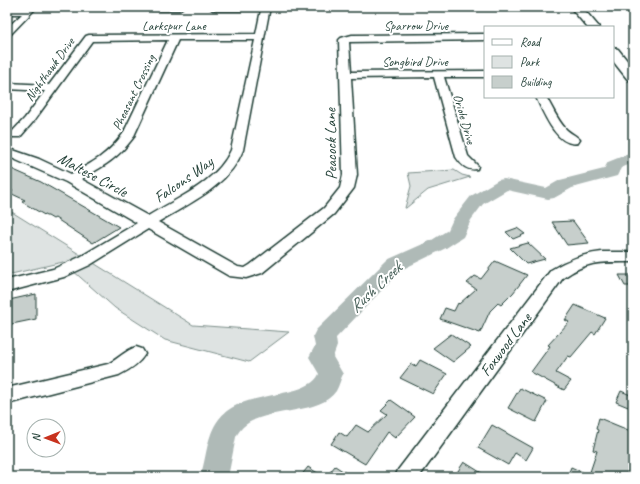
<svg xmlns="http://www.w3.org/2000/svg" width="640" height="484" font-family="Caveat,sans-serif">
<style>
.green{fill:#dee3e2;stroke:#7e908b}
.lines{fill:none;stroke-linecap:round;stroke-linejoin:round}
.river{fill:#afbab7;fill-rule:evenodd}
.building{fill:#c7cfcc;stroke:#1f3d34}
.minor-casing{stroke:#1f3d34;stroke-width:3}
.major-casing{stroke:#1f3d34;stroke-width:3}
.minor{fill:#fff;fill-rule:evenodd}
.major{fill:#fff;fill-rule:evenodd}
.labels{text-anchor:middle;stroke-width:4;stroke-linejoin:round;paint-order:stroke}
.far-street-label{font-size:13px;fill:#1f3d34;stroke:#fff}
.street-label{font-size:16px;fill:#1f3d34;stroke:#fff}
.water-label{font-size:17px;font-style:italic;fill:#4a625b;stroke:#fff}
</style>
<rect width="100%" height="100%" fill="#fff"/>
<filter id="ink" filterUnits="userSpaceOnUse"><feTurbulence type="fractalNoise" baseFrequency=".025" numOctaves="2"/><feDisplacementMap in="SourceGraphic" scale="8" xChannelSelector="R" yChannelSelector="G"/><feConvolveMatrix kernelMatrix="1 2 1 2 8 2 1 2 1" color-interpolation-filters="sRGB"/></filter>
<g filter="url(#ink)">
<path class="green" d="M 454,170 L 462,175 L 470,177 L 428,190 L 406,208 L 405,208 L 411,186 L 408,173 Z
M 7,209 L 193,325 L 289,332 L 249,362 L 165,340 L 115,308 L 63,262 L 7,275 Z"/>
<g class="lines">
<path class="river" d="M 633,152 L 633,163 L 621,168 L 617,176 L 572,188 L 554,198 L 548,199 L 507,190 L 483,204 L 471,220 L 463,237 L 446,248 L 401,270 L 336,338 L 337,346 L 333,357 L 343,374 C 340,380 339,386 336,391 C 316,420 251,403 236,437 L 228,477 L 200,477 C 207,458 206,436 219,419 C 241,389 308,400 319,374 L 309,357 L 315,346 L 313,336 L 316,330 L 387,260 L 432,240 L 448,230 L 453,219 L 471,196 L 498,180 L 504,179 L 546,188 L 560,180 L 604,169 L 608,162 Z"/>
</g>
<path class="building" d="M 7,167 L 41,182 L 119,227 L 93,243 L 55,218 L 53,219 L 48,216 L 46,216 L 22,202 L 25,200 L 10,193 L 13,191 L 7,188 Z
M 573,221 L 589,243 L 567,245 L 552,222 Z
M 517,228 L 525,234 L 513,239 L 506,232 Z
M 528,243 L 545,259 L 526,264 L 510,248 Z
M 495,261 L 527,275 L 513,293 L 501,305 L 498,303 L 490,311 L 480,333 L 440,319 L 445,308 L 454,311 L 458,303 L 459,304 L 476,289 L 467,283 L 475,276 L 481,279 Z
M 619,275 L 633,275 L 633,286 L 625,286 Z
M 36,294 L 36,319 L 7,325 L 9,300 Z
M 575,305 L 605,318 L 595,334 L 592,332 L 571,357 L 568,356 L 556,373 L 571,381 L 564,390 L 531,372 L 550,346 L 548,345 L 569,322 L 565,320 Z
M 451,334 L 471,347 L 453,362 L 433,348 Z
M 420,360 L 447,374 L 433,394 L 400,378 L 411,364 L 416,366 Z
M 520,388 L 547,401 L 536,422 L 508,408 Z
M 621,391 L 633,396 L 633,409 L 616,402 Z
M 391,400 L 415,417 L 395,438 L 387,432 L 365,464 L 331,444 L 339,432 L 347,437 L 356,425 L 368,432 L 387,414 L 381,410 Z
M 599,418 L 633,432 L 633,477 L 567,477 L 571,467 L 589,475 L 597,451 L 593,450 L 598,430 L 596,429 Z
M 492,425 L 533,448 L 526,460 L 515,453 L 508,465 L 478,448 Z
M 464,462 L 488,477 L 454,477 Z
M 335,466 L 352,477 L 326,477 Z
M 308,467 L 324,477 L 300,477 Z"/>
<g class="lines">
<g class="minor-casing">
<path id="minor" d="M 28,7 L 37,7 L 10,35 L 7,36 L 7,28 L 22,14 L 7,14 L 7,8 L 27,8 Z
M 118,7 L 183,7 L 179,10 L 122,10 Z
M 209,7 L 270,7 L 243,150 C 229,186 190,203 158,222 L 238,267 L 245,268 L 250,265 L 324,208 L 340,188 L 343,175 L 339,40 L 341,38 L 352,35 L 485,34 L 485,40 L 349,42 L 351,72 L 485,71 L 485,77 L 444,77 L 468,156 L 478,166 L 477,169 C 467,171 461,165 456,157 L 434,77 L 351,78 L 357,175 L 354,188 L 334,214 L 262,273 L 246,278 L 229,276 L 148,229 L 90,265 L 64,277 L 7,292 L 7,280 L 53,269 L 80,257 L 137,223 L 66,182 L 7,156 L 7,148 L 39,159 L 71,174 C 94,162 107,155 123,134 L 168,40 L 92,41 L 33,122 L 20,137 L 12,137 L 10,134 L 25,118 L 45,91 L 7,89 L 7,83 L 49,85 L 86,36 L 89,35 L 256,34 L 261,10 L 213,10 ZM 178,40 L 255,40 L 231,150 C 217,182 176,199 148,216 L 81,179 C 104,166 117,159 133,138 Z
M 536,97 L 546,97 C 552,107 557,119 565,128 C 569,133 576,135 580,140 L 578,143 C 557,148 543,112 536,97 Z
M 602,252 L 633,252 L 633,262 C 603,262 588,260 563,278 L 419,477 L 395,477 L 398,470 L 551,270 C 567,260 583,254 602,252 Z
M 136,347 L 142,349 L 145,354 C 139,364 129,370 119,375 L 7,404 L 7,388 L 108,364 C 118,359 126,350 136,347 Z"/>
</g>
<g class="major-casing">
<path id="major" d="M 570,7 L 582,7 L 599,27 L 587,27 Z
M 613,48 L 618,49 L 633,68 L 633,81 L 628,80 L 613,61 Z"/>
</g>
<use href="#minor" class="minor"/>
<use href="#major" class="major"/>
</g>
</g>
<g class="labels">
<g class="far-street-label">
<text x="174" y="30">Larkspur Lane</text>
<text x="416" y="30">Sparrow Drive</text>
<text x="415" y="66">Songbird Drive</text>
<text transform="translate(49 69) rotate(-54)" y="5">Nighthawk Drive</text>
<text transform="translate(133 92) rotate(-64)" y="5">Pheasant Crossing</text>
<text transform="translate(465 119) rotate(74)" y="5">Oriole Drive</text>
</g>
<g class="street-label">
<text transform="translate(330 144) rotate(-91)" y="6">Peacock Lane</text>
<text transform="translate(93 174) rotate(28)" y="6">Maltese Circle</text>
<text transform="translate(183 179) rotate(-35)" y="6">Falcons Way</text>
<text transform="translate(505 344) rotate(-53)" y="6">Foxwood Lane</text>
</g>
<g class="water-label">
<text transform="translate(375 287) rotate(-43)" y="6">Rush Creek</text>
</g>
</g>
<rect width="640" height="484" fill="none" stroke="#fff" stroke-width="24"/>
<rect x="12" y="12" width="616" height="460" fill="none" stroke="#1f3d34" stroke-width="1.5" filter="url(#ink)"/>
<rect x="484" y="26" width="130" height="72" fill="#ffffff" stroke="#a5b1ae"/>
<rect x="492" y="39" width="20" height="6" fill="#ffffff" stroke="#a5b1ae"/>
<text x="520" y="46" font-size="12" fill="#1f3d34">Road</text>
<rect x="492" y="56" width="20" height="12" fill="#dee3e2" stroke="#a5b1ae"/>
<text x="520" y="66" font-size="12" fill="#1f3d34">Park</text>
<rect x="492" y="76" width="20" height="12" fill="#c7cfcc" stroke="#a5b1ae"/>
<text x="520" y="86" font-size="12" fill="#1f3d34">Building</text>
<g transform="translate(46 438) rotate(269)"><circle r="19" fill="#ffffff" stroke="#a5b1ae"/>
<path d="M0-3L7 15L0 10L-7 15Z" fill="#c8321e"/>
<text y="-6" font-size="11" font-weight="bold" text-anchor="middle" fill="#1f3d34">N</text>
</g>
</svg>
